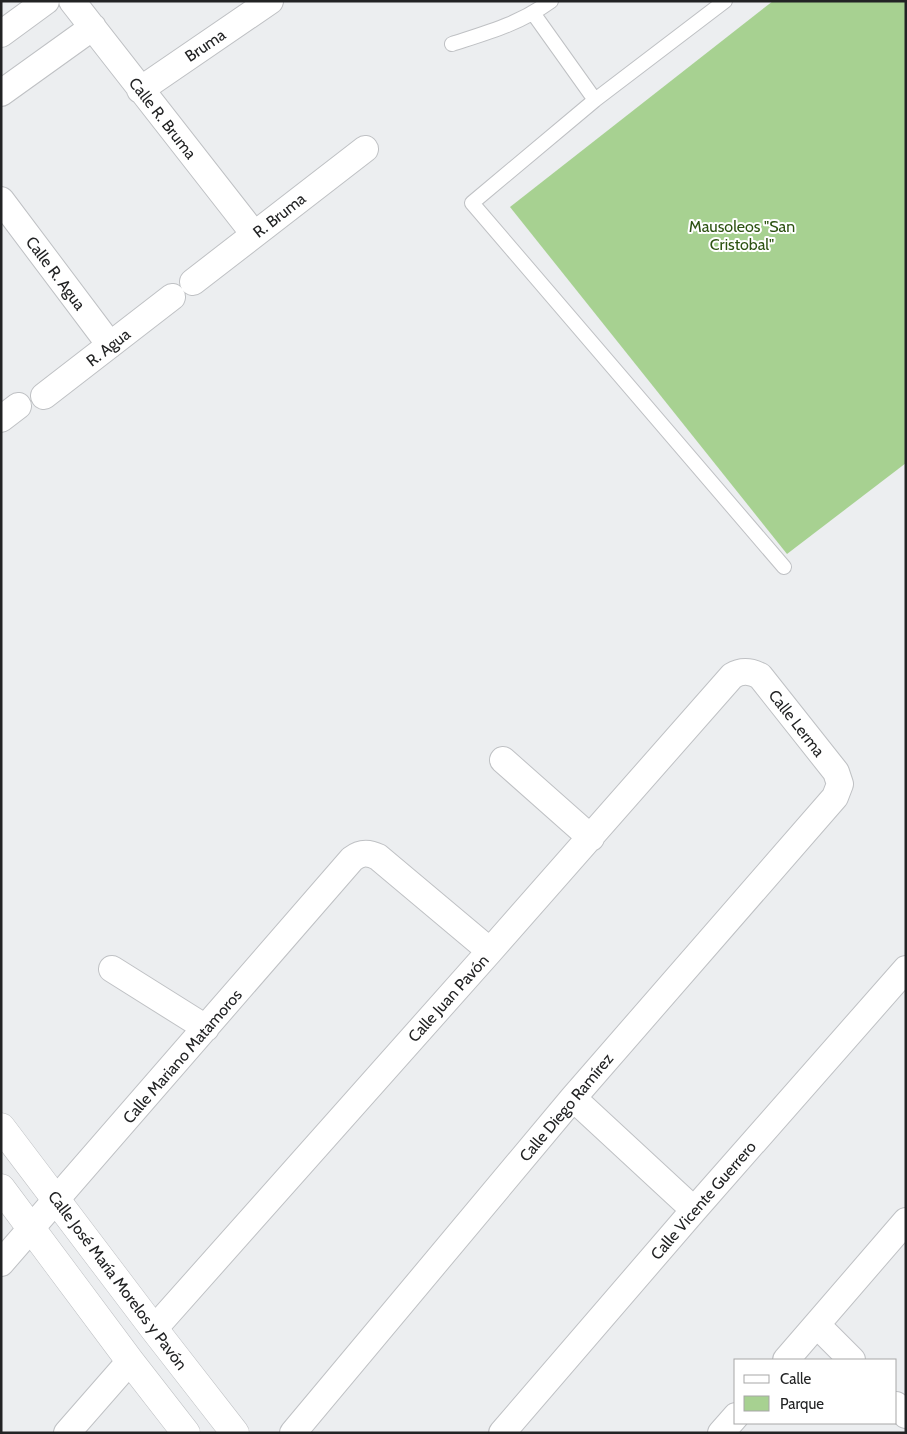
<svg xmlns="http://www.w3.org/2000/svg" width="907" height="1434" font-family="Cabin,sans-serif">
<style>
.green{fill:#a7d191}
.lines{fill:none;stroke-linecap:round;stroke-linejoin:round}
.service-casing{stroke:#bfc1c4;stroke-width:16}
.minor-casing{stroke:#bfc1c4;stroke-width:28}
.tertiary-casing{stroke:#bfc1c4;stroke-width:29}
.service{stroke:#fff;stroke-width:14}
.minor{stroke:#fff;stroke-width:26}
.tertiary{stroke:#fff;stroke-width:28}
.labels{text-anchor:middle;stroke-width:4;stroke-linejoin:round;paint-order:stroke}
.street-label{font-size:16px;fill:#222324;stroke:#fff}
.park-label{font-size:16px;fill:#2d5312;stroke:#fff}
</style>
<rect width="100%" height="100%" fill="#eceef0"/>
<path class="green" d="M 773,1 L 906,1 L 906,463 L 787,554 L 510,207 Z"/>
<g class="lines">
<g class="service-casing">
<path id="service" d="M 725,1 L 595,100 L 472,203 L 784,567
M 533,13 L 595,100
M 452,44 C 489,32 519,24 551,1"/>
</g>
<g class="minor-casing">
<path id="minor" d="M 72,1 L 254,234
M 1,34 L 46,1
M 140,90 L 270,1
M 1,93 L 93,27
M 1,200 L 110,345
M 193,282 L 365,149
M 44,396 L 172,297
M 1,419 L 18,406
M 503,760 L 591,838
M 112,969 L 206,1028
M 573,1098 L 694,1210
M 1,1263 L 352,859 C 361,852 368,852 378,857 L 490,951
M 817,1325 L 852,1360
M 154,1329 L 490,951 L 732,676 C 742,670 750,671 760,676 L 836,772 L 840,784 L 835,797 L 573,1098 L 293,1433
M 786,1360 L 906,1221
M 896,1405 L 906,1415
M 67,1433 L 130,1361
M 502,1433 L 694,1210 L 906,969
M 721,1433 L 736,1416"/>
</g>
<g class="tertiary-casing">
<path id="tertiary" d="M 1,1127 L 154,1329 L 235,1433
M 1,1188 L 130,1361 L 186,1433"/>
</g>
<use href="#service" class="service"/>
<use href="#minor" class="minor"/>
<use href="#tertiary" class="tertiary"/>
</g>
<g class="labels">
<g class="street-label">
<text transform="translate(205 45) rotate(-34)" y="6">Bruma</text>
<text transform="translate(163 118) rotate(52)" y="6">Calle R. Bruma</text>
<text transform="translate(279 215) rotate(-38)" y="6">R. Bruma</text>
<text transform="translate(56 273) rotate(53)" y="6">Calle R. Agua</text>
<text transform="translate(108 347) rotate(-38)" y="6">R. Agua</text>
<text transform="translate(797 723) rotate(52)" y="6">Calle Lerma</text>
<text transform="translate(448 998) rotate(-48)" y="6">Calle Juan Pavón</text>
<text transform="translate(182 1056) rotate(-49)" y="6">Calle Mariano Matamoros</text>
<text transform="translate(566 1107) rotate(-50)" y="6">Calle Diego Ramírez</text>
<text transform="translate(703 1200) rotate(-49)" y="6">Calle Vicente Guerrero</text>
<text transform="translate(118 1280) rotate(53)" y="6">Calle José María Morelos y Pavón</text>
</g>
<g class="park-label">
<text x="742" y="232">Mausoleos "San<tspan x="742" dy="18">Cristobal"</tspan></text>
</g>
</g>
<rect width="907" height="1434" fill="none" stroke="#222324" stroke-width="5"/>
<rect x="734" y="1359" width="162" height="65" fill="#ffffff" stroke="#a7a7a7"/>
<rect x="744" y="1375" width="25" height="8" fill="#ffffff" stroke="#a7a7a7"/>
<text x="780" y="1384" font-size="15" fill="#222324">Calle</text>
<rect x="744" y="1396" width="25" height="15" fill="#a7d191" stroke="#a7a7a7"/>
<text x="780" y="1409" font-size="15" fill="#222324">Parque</text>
</svg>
